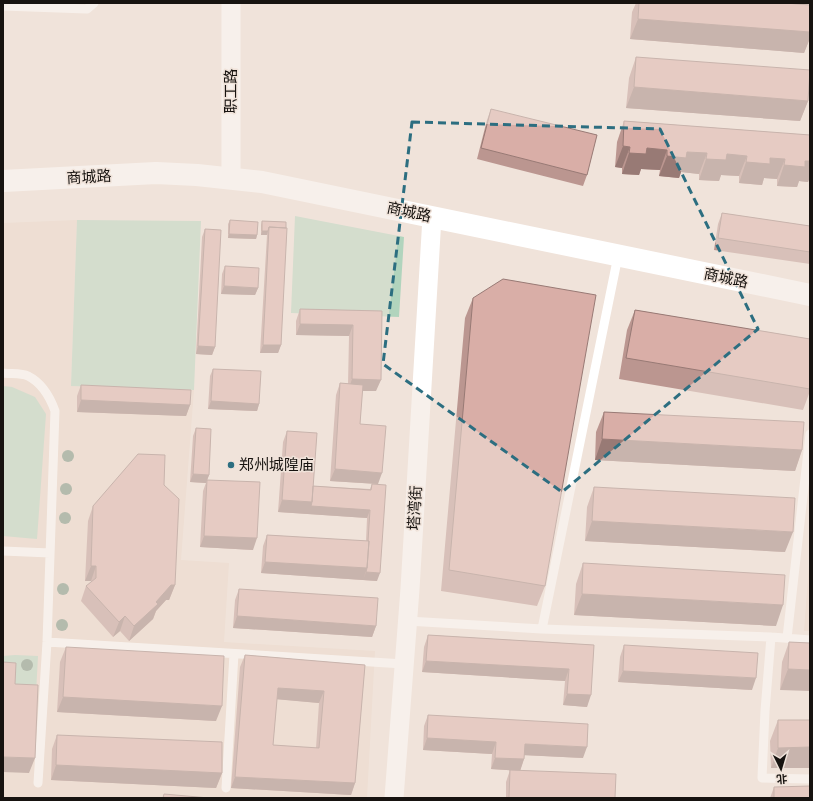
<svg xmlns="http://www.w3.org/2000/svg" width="813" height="801" font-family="Signika,'Noto Sans SC',sans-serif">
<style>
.built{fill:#ead7c9}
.green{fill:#b1d4bd}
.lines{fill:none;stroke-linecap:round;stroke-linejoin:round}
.lane{stroke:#fff;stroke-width:9}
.street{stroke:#fff;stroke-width:19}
.secondary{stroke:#fff;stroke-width:22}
.tree{fill:#6c8a76}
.wall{fill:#bb9690;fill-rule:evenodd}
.shaded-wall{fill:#987a75}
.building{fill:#d9aea7;stroke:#987a75;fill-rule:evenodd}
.marked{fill:none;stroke:#2c6e80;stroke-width:3;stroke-dasharray:8 5;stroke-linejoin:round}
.poi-dot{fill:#2c6e80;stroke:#f0e3da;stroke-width:1.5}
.labels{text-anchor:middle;stroke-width:3;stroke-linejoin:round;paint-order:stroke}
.street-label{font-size:15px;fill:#171310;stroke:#f0e3da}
.poi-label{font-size:15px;fill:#171310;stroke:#f0e3da;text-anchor:start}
</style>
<rect width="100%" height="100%" fill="#f0e3da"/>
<path class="built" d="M 77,220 L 71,386 L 194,390 L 181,560 L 229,563 L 224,642 L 375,651 L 367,798 L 3,798 L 3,223 Z
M 810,551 L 810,631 L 804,631 Z"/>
<path class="green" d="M 295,216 L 404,237 L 399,317 L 291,313 Z
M 77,220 L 201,221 L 194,390 L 71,386 Z
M 3,386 L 12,387 L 35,397 L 46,414 L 37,539 L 3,536 Z
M 15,655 L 38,656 L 36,693 L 13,692 L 3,674 L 3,656 Z"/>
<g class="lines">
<path class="lane" d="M 3,6 L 87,9 L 94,3
M 3,373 C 10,374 22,373 28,376 C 42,383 50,397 55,411 L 47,642 L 38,783
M 3,551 L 50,553
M 407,621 L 542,629 L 771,637 L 810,640
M 542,629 L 618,256
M 771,637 L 765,711 L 762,778 L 810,779
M 787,638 L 810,434
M 47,642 L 404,664
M 226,788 L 234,654"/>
<path class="street" d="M 231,179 L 231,3
M 394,798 L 410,589 L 432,217"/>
<path class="secondary" d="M 3,181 L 156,173 L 197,175 L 262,182 L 810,295"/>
</g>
<g class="tree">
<circle cx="68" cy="456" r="6"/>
<circle cx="66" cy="489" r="6"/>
<circle cx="65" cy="518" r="6"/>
<circle cx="63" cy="589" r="6"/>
<circle cx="62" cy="625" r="6"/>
<circle cx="27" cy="665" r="6"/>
</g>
<path class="wall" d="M 636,3 L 785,3 L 810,5 L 810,38 L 804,53 L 630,39 L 632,12 Z
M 636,57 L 808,101 L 800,121 L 626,108 L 629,78 Z
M 491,109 L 587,175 L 583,186 L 477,159 L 487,120 Z
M 624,121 L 810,135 L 810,177 L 808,182 L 799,181 L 797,187 L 777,186 L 777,179 L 764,178 L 762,185 L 739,183 L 739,176 L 721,175 L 719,181 L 699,180 L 699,174 L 681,172 L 679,178 L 659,176 L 660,170 L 641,169 L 639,175 L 622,174 L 622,168 L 615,167 L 617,142 Z
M 722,213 L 810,226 L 810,264 L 714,250 L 718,224 Z
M 230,220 L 257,235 L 256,239 L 228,238 L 228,224 Z
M 262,221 L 286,222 L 281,345 L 278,353 L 260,353 L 267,235 L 261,235 L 261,225 Z
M 205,229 L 215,347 L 212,355 L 196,354 L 202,237 Z
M 225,266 L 258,288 L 255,295 L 221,294 L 222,274 Z
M 473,298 L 545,586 L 537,606 L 441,591 L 465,318 Z
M 300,309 L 382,311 L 376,391 L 362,391 L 360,424 L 378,484 L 330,481 L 336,395 L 340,383 L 348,384 L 349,336 L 296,335 L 296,321 Z
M 635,310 L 810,339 L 810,391 L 803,410 L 619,379 L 627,330 Z
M 213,369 L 259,404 L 257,411 L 208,409 L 210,376 Z
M 81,385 L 190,405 L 186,416 L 77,412 L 77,396 Z
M 604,412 L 802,450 L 795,471 L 595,460 L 596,432 Z
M 196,428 L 209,475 L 206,483 L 190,482 L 193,436 Z
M 287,431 L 313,486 L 370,489 L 372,484 L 377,581 L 261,573 L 263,546 L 267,535 L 366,541 L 367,518 L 278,512 L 283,442 Z
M 207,480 L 253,550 L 200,547 L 203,491 Z
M 164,485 L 175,585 L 169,600 L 166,600 L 156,611 L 153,619 L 129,641 L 120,631 L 113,637 L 81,601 L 86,586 L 91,583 L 91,581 L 85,581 L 88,521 L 93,506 Z
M 594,487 L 785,552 L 585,541 L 587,507 Z
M 583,563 L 776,626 L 574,615 L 576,584 Z
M 239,589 L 376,626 L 372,637 L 233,628 L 235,600 Z
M 428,635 L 594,645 L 587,707 L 563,705 L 565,681 L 422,672 L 424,647 Z
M 789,642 L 810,643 L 780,690 L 782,662 Z
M 624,645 L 752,690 L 618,682 L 620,657 Z
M 66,647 L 216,721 L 57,712 L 60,662 Z
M 245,655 L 365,665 L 355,783 L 351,795 L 231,788 L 240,667 ZM 277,699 L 319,703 L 316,748 L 273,745 Z
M 428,715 L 583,758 L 524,755 L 524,759 L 520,771 L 491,769 L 492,754 L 423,750 L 424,726 Z
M 778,720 L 810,720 L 810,768 L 771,768 L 770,741 Z
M 57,735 L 222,773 L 216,788 L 51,780 L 52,749 Z
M 510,770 L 615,798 L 506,798 L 506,782 Z
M 774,787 L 810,798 L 770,798 Z"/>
<path class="shaded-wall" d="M 638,19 L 810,32 L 810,38 L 804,53 L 630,39 Z
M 634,87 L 808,101 L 800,121 L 626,108 Z
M 623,146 L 630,147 L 622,168 L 615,167 Z
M 647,148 L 667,150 L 660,170 L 641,169 L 639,175 L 622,174 L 629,153 Z
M 687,152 L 707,153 L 699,174 L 681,172 L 679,178 L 659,176 L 667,156 Z
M 727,154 L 747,156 L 739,176 L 721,175 L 719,181 L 699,180 L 706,159 Z
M 770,158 L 785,159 L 777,179 L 764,178 L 762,185 L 739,183 L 746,162 Z
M 805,161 L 810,161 L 810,177 L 808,182 L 799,181 L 797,187 L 777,186 L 784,165 Z
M 262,231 L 268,231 L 267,235 L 261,235 Z
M 229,234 L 257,235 L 256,239 L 228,238 Z
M 224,286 L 258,288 L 255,295 L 221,294 Z
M 300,324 L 353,325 L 349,336 L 296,335 Z
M 263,345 L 281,345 L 278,353 L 260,353 Z
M 198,346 L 215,347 L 212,355 L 196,354 Z
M 352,379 L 381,380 L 376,391 L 348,391 Z
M 81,400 L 190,405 L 186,416 L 77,412 Z
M 211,401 L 259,404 L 257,411 L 208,409 Z
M 602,439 L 802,450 L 795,471 L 595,460 Z
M 335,469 L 382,473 L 378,484 L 330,481 Z
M 193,474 L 209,475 L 206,483 L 190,482 Z
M 282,500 L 312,502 L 370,510 L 367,518 L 278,512 Z
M 592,521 L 793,532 L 785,552 L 585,541 Z
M 204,536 L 257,538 L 253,550 L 200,547 Z
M 265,562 L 367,568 L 363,580 L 261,573 Z
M 91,566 L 96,566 L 91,581 L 85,581 Z
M 366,572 L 380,573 L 377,581 L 363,580 Z
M 171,585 L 175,585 L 169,600 L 166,600 L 156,611 L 153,619 L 129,641 L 134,626 Z
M 582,594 L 783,605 L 776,626 L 574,615 Z
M 125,616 L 120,631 L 113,637 L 119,622 Z
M 237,616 L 376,626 L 372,637 L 233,628 Z
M 426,661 L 569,669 L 565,681 L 422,672 Z
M 788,669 L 810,670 L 810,691 L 780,690 Z
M 623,671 L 756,678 L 752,690 L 618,682 Z
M 278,688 L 324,691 L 319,703 L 274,699 Z
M 567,694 L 591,695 L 587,707 L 563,705 Z
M 63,697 L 222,706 L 216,721 L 57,712 Z
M 427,738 L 496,742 L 492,754 L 423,750 Z
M 525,744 L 587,747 L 583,758 L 521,755 Z
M 810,747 L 810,768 L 771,768 L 778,748 Z
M 3,757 L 35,758 L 29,773 L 3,772 Z
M 495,758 L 524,759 L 520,771 L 491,769 Z
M 56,765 L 222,773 L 216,788 L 51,780 Z
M 235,777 L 355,783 L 351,795 L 231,788 Z"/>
<path class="building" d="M 639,3 L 785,3 L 810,5 L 810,32 L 638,19 Z
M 636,57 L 810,70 L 808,101 L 634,87 Z
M 491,109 L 597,135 L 587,175 L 481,148 Z
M 624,121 L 810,135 L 810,161 L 805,161 L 805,167 L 784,165 L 785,159 L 770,158 L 770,164 L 746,162 L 747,156 L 727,154 L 726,160 L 706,159 L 707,153 L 687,152 L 686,158 L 667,156 L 667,150 L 647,148 L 646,154 L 629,153 L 630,147 L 623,146 Z
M 722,213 L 810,226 L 810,252 L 718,238 Z
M 230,220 L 258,222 L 257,235 L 229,234 Z
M 262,221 L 286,222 L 286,228 L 269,227 L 268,231 L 262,231 Z
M 269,227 L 287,228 L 281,345 L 263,345 Z
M 205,229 L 221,230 L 215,347 L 198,346 Z
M 225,266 L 259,268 L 258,288 L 224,286 Z
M 503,279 L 596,295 L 545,586 L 449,570 L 473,298 Z
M 300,309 L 382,311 L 381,380 L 352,379 L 353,325 L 300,324 Z
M 635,310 L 810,339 L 810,389 L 626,358 Z
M 213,369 L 261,371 L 259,404 L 211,401 Z
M 340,383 L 363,385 L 360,424 L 386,426 L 382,473 L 335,469 Z
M 81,385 L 191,390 L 190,405 L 81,400 Z
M 604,412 L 804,422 L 802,450 L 602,439 Z
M 196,428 L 211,429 L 209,475 L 193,474 Z
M 287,431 L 317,433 L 312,502 L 282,500 Z
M 138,454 L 165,455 L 164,485 L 179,499 L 175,585 L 171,585 L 156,602 L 158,604 L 134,626 L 125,616 L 119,622 L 86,586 L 96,578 L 96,566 L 91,566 L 93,506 Z
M 207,480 L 260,482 L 257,538 L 204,536 Z
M 372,484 L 386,485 L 380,573 L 366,572 L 367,568 L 369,541 L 368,541 L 370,510 L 311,506 L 312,502 L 313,486 L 371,490 Z
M 594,487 L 795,498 L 793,532 L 592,521 Z
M 267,535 L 369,541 L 367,568 L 265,562 Z
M 583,563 L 785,575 L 783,605 L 582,594 Z
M 239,589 L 378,598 L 376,626 L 237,616 Z
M 428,635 L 594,645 L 591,695 L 567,694 L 569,669 L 426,661 Z
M 789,642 L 810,643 L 810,670 L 788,669 Z
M 624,645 L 758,653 L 756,678 L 623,671 Z
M 66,647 L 224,656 L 222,706 L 63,697 Z
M 245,655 L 365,665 L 355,783 L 235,777 ZM 278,688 L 324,691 L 319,748 L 273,745 Z
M 3,662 L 16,663 L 15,684 L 38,685 L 35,758 L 3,757 Z
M 428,715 L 588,724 L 587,747 L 525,744 L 524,759 L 495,758 L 496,742 L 427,738 Z
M 778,720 L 810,720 L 810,747 L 778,748 Z
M 57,735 L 222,742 L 222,773 L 56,765 Z
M 510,770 L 616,774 L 615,798 L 509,798 Z
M 810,786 L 810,798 L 774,798 L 774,787 Z
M 164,794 L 209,798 L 163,798 Z"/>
<path d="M0 0H813V801H0ZM 412,122 L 660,129 L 758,329 L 562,492 L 383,364 Z" fill="#f0e3da" fill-opacity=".55" fill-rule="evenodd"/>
<path class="marked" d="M 412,122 L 660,129 L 758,329 L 562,492 L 383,364 Z"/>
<circle class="poi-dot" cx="231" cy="465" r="4"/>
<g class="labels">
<g class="street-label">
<text transform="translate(231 91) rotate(-90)" y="5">职工路</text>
<text transform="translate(89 177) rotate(-3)" y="5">商城路</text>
<text transform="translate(409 212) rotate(12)" y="5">商城路</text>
<text transform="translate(726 278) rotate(12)" y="5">商城路</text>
<text transform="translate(415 508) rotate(-87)" y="5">塔湾街</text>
</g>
<g class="poi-label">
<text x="239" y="470">郑州城隍庙</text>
</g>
</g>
<rect width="813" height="801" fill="none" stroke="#171310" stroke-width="8"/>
<g transform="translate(781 769) rotate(175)" stroke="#f0e3da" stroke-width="3" paint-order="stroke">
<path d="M0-3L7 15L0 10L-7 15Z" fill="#171310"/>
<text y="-6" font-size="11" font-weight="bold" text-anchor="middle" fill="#171310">北</text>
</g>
</svg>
